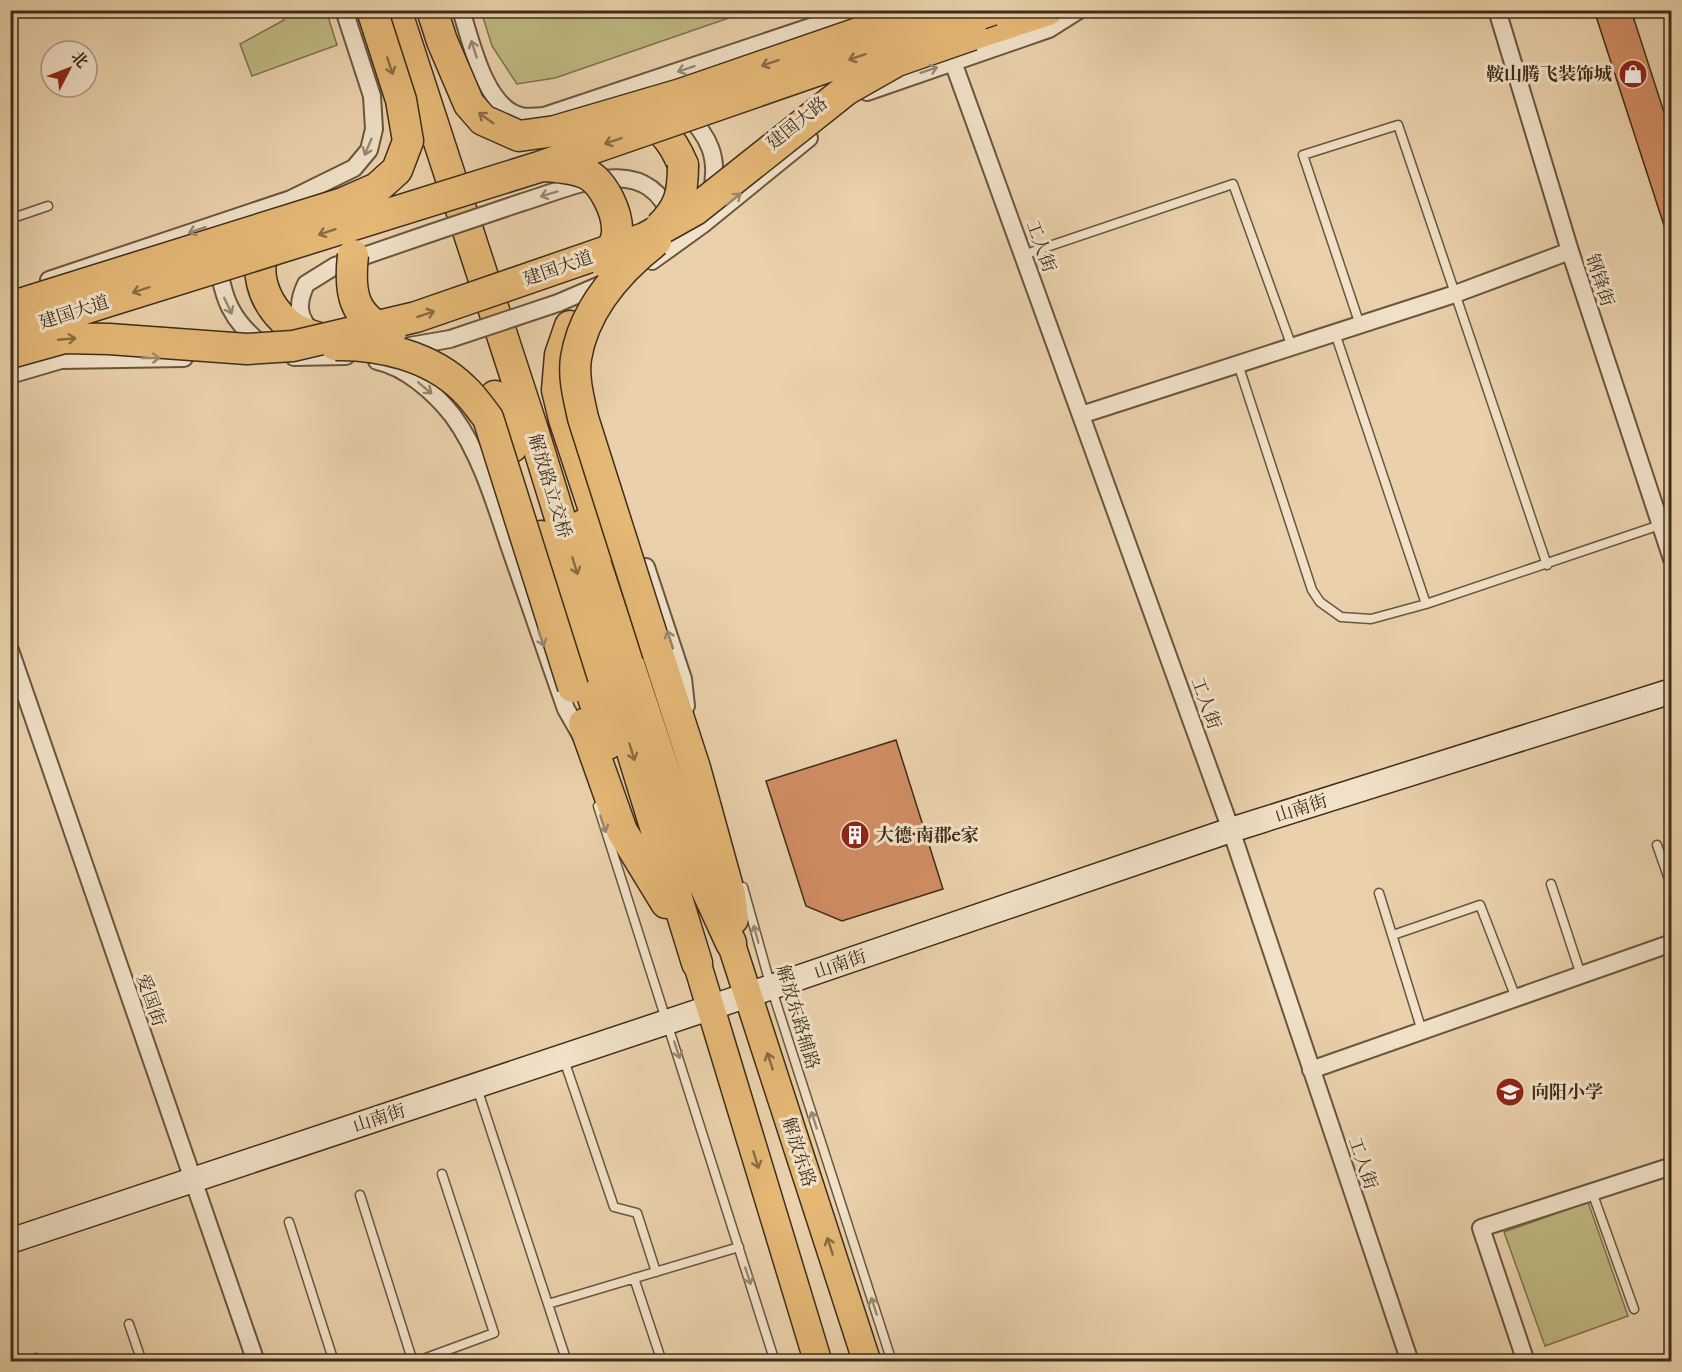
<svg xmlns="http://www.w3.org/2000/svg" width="1682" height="1372" font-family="'IM FELL French Canon','Noto Serif SC',serif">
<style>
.green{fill:#bfb983;stroke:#7e734e;stroke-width:1.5}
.building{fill:#d18d63;stroke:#3e2d1a;stroke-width:1.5}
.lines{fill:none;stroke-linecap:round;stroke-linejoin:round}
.lane-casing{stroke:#69563e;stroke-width:11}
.street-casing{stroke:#69563e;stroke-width:20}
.secondary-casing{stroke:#3e2d1a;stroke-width:27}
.primary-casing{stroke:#3e2d1a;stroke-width:30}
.highway-casing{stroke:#3e2d1a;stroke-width:33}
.lane{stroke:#f1e1c8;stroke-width:8}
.street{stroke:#f1e1c8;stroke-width:16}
.secondary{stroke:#f1e1c8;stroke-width:24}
.primary{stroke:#e5b876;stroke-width:27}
.highway{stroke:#e5b876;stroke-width:30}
.street-bridge-casing{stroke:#69563e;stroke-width:20;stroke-linecap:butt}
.highway-bridge-casing{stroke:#3e2d1a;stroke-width:33;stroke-linecap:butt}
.street-bridge{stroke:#f1e1c8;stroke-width:16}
.highway-bridge{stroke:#e5b876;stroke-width:30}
.oneway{stroke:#988771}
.oneway2{stroke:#896c43}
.labels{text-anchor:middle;stroke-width:6;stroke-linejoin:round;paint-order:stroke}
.poi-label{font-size:18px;font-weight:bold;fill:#3e2d1a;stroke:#f1e1c8;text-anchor:start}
.street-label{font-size:18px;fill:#3e2d1a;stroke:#f1e1c8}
</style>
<rect width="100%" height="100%" fill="#ead1ab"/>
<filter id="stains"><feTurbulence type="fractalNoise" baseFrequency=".00333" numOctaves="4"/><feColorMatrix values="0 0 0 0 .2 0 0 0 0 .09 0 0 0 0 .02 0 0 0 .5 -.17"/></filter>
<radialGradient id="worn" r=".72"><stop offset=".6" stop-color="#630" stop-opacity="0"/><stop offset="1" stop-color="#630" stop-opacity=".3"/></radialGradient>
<path class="green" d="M 326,10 L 337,45 L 252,76 L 240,44 L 284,20 L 282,11 Z
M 481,11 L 481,10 L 749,11 L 555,78 L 517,84 L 492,46 Z
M 1588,1202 L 1628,1316 L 1545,1346 L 1504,1232 Z"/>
<path class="building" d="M 1594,10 L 1631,10 L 1672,137 L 1672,250 Z
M 896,740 L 943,889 L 842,921 L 806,906 L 766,781 Z"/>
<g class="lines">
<g class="lane-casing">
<path id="lane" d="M 10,219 L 48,206
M 1023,255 L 1233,184 L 1292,347
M 1360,325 L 1303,155 L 1398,125 L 1547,565
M 1335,333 L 1426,604
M 1238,364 L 1312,590 L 1320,602 L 1341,617 L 1371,619 L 1426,604 L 1660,525
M 598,806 L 775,1362
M 1657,845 L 1672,888
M 1551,884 L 1581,975
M 743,887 L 771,987 L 892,1362
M 1379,893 L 1422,1031
M 1393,935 L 1480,905 L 1516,998
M 563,1057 L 614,1207 L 637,1213 L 656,1272
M 477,1088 L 567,1362
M 1592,1192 L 1634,1309
M 360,1195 L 411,1356 L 418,1362
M 289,1222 L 334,1362
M 634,1278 L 662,1362
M 548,1304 L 739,1247
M 129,1324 L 142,1362
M 36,1358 L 37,1362
M 424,1362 L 426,1358 L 494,1333 L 442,1174"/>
</g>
<g class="street-casing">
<path id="street" d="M 461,10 C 471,41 485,108 521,116 C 527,118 537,116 544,116 L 861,10
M 1497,10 L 1570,251 L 1672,559
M 953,62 L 1231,830 L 1410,1362
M 867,92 L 1049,29 L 1079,10
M 684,112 C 710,136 720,159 711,195
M 523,202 C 573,187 646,149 672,219
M 217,259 C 223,299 231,321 264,346
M 652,261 L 702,225 L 809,138
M 49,280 L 291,199 L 354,168 L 369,150 L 374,129 L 372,96 L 344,10
M 558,303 L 607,282
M 313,332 C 297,318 297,303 306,284 L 335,266 L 431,233
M 398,348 L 450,339
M 294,357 L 346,356
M 377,361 C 406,367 435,393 453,416 C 480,453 495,503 509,545 C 528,600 547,654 566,709 L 582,737
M 10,375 L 61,360 L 184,358
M 1081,415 L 1455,294 L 1570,251
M 646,567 L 683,679 L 686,706
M 10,650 L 256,1362
M 1311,1070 L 1672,943
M 1526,1362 L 1481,1228 L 1672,1166"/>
</g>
<g class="secondary-casing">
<path id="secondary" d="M 10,1241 L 748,995 L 1231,830 L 1672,691"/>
</g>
<g class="primary-casing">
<path id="primary" d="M 731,943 L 867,1362
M 697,963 L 818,1362"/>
</g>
<g class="highway-casing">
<path id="highway" d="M 396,10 L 533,430 L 697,963
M 972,35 L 1048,10
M 635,116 C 660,122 674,143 683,165
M 274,232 C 248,264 262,304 292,327 C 300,333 313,336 323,339
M 570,326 L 560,355 L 557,390 L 564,419 L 606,546
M 495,396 L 512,447
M 583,525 L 696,867 L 731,943
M 541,536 L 608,744
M 658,654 L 695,768 L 730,895 L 733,919
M 584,724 L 622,831 L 666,903"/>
</g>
<use href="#lane" class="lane"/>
<use href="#street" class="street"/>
<use href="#secondary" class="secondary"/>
<use href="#primary" class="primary"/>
<use href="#highway" class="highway"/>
<g class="street-bridge-casing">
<path id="street-bridge" d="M 431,233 L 523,202
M 450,339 L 558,303"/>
</g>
<g class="highway-bridge-casing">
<path id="highway-bridge" d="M 432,10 L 442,41 L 469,104 L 483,120 L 519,136 L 555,131 L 681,94 L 925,10
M 545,166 C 557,167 575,168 587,174 C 604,183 618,213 617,232 C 617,243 609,253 604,262
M 660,227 C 680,207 683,193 683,165
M 656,241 C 619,270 584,309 576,358 C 573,378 579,399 583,418 L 658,654
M 353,255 C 349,291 352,319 391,332
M 10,307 L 343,203 L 377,188 L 397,170 L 408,141 L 401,100 L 372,10
M 10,332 L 542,166 L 992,10
M 335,345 C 379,344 431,356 464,389 C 473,397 480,408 488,418 L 573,687
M 10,353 L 64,338 L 109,339 L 247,349 L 293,346 L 416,317 L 645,238 L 695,210 L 846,90 L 897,61 L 972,35"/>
</g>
<use href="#street-bridge" class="street-bridge"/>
<use href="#highway-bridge" class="highway-bridge"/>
</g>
<defs><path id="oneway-shaft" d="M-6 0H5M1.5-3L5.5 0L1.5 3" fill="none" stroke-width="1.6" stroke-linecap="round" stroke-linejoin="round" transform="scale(1.5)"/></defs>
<g class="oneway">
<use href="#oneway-shaft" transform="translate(474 49) rotate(-108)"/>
<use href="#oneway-shaft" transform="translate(686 69) rotate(162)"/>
<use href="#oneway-shaft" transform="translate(929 70) rotate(-18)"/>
<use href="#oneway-shaft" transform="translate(368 147) rotate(113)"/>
<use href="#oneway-shaft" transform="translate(549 194) rotate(163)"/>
<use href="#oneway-shaft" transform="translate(734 199) rotate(-39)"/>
<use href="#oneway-shaft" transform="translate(197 230) rotate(161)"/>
<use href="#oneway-shaft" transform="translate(228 306) rotate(65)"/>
<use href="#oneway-shaft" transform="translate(151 358) rotate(-1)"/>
<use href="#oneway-shaft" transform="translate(425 388) rotate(40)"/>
<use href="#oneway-shaft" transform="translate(541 638) rotate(71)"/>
<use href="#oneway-shaft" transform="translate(670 639) rotate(-108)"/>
<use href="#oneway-shaft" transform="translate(603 824) rotate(72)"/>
<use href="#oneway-shaft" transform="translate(756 934) rotate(-106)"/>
<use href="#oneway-shaft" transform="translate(677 1050) rotate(72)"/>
<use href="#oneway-shaft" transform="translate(814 1120) rotate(-108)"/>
<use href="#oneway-shaft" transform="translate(748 1276) rotate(72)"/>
<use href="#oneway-shaft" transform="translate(874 1306) rotate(-108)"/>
</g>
<g class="oneway2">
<use href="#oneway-shaft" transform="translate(857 57) rotate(161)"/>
<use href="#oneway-shaft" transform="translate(770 63) rotate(161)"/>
<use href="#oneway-shaft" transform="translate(390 66) rotate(72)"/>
<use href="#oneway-shaft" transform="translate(486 118) rotate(-145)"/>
<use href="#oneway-shaft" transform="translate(613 141) rotate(161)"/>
<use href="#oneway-shaft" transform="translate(327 232) rotate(162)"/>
<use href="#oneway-shaft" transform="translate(141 290) rotate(162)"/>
<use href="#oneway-shaft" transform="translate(426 314) rotate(-19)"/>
<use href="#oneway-shaft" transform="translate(67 339) rotate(-5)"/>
<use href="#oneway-shaft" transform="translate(575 566) rotate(73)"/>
<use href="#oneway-shaft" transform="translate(632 752) rotate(73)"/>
<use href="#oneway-shaft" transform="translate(770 1061) rotate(-108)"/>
<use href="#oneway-shaft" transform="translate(756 1160) rotate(73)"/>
<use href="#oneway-shaft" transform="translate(830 1246) rotate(-108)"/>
</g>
<defs>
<g id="shop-disc" transform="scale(1.5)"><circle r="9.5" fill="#8f2418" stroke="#f1e1c8"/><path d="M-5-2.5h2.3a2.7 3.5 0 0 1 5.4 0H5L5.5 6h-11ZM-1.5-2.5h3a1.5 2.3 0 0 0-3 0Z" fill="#fff"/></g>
<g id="building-disc" transform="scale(1.5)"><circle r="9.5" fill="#8f2418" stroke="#f1e1c8"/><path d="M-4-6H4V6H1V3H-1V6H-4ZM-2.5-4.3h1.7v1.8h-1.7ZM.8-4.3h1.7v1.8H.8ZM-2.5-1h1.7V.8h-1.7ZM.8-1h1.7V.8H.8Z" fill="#fff"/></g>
<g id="school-disc" transform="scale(1.5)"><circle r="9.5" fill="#8f2418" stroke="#f1e1c8"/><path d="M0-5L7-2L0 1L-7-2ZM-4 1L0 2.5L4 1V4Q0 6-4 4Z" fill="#fff"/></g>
</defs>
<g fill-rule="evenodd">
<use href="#shop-disc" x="1633" y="74"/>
<use href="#building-disc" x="855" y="835"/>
<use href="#school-disc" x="1510" y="1092"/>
</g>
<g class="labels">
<g class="poi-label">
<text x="1612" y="80" text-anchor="end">鞍山腾飞装饰城</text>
<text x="876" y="841">大德·南郡e家</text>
<text x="1531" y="1098">向阳小学</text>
</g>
<g class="street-label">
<text transform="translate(797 123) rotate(-39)" y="6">建国大路</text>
<text transform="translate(1041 246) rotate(70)" y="6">工人街</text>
<text transform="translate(558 268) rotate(-19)" y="6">建国大道</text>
<text transform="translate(1600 280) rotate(72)" y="6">钢锋街</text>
<text transform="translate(74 312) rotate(-18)" y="6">建国大道</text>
<text transform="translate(550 486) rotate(73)" y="6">解放路立交桥</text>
<text transform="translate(1206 703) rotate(70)" y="6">工人街</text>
<text transform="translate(1301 808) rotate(-18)" y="6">山南街</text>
<text transform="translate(840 964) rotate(-19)" y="6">山南街</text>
<text transform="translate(151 1000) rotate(71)" y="6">爱国街</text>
<text transform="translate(798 1017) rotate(73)" y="6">解放东路辅路</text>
<text transform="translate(379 1118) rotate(-18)" y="6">山南街</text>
<text transform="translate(799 1152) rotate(72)" y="6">解放东路</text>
<text transform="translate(1363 1163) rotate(71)" y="6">工人街</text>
</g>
</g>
<rect width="1682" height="1372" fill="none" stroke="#ead1ab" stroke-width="36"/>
<rect x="12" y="12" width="1658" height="1348" fill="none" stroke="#3e2d1a" stroke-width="3"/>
<rect x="18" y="18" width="1646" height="1336" fill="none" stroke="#3e2d1a" stroke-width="1.5"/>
<g transform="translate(69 69) rotate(48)"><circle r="28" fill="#f1e1c8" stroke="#a99982" stroke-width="1.5"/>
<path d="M0-4.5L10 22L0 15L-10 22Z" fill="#8f2418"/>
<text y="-9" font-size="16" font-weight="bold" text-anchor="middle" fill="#3e2d1a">北</text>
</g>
<rect width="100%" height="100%" filter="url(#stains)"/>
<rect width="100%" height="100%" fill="url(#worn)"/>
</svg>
